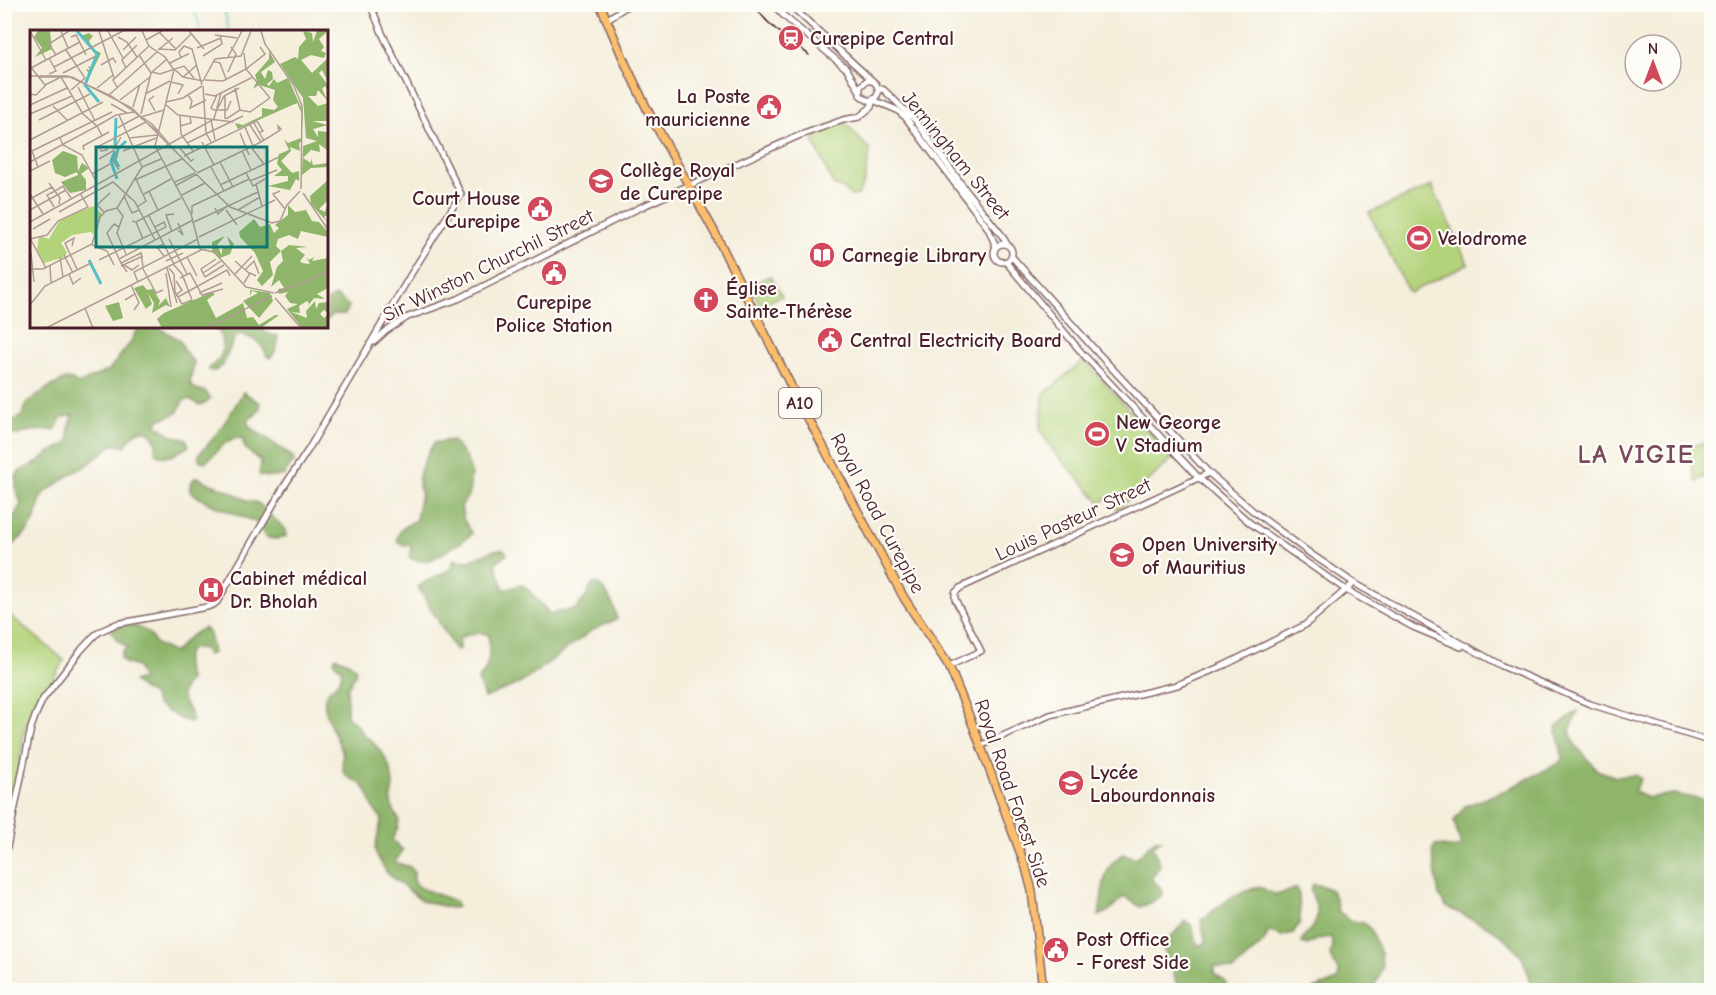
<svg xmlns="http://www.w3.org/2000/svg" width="1716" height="995" font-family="'Comic Neue',sans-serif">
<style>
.green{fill:#b3d37a;stroke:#7e7952;stroke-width:1.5}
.forest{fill:#8eb56a;stroke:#6c6a4a;stroke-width:1.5}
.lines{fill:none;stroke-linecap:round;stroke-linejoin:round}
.stream{stroke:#53c1c7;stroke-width:1.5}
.minor-casing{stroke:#866769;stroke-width:8}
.major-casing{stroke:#866769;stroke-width:10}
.minor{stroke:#fff;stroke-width:5}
.major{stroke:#fabe6d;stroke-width:7}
.tram{stroke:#4a1f2b;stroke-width:1.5}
.labels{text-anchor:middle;stroke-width:4.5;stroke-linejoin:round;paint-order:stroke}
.shield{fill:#fdfcf7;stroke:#806168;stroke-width:1.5}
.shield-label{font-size:18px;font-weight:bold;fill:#4a1f2b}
.poi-label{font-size:20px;font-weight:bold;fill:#4a1f2b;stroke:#fdfcf7;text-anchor:start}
.street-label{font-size:20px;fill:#4a1f2b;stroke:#fdfcf7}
.district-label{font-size:26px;font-weight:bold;letter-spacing:1.5px;fill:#79495c;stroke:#fdfcf7}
.inset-river{fill:none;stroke:#53c1c7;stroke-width:3}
.inset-road{fill:none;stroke:#b09b95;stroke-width:1.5}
.view{fill:#0f766e;fill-opacity:0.15;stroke:#0f766e;stroke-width:3}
.inset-edge{fill:none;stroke:#4a1f2b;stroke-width:3}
</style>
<rect width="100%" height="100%" fill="#fdfcf7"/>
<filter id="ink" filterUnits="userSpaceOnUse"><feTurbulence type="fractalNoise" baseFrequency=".0167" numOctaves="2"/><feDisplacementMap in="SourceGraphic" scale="12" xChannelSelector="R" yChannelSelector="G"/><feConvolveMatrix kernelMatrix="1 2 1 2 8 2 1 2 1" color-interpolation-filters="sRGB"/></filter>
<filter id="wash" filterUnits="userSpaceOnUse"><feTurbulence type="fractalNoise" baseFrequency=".008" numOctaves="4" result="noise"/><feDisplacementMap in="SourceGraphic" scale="24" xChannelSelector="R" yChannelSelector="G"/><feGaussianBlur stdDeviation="1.35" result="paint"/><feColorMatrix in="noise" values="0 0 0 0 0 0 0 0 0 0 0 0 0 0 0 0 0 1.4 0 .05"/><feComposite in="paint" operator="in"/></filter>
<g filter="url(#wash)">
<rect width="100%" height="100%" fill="#f4eedb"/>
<path class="green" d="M 844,122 L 870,150 L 865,180 L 858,195 L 852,196 L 840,187 L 834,186 L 813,140 C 820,128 831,126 844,122 Z
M 1432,186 L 1468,264 L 1409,293 L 1369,213 Z
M 770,276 L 782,296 L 760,306 L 751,286 L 752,284 Z
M 1084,360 L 1173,458 L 1117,510 L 1106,498 L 1101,503 L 1055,453 L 1040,430 L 1044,394 Z
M 1711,441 L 1711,474 L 1696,481 L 1687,447 Z
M 5,611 L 64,660 L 25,726 L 17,780 L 5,831 Z"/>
<path class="forest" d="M 336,296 L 349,306 L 345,315 L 332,315 L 327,320 L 328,300 Z
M 138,327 L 158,327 L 178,339 L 182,344 L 184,351 L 194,362 L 190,382 L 193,388 L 206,392 L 210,398 L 206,403 L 200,405 L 189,399 L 183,401 L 177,413 L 159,420 L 156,425 L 173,436 L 186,439 L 189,446 L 172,456 L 160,456 L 155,452 C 159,443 152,428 140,431 C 133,432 129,441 125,446 L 112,445 L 86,466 L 74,472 L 42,495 L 34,522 L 26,533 L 11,547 L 5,547 L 5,520 L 15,515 L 21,504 L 16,489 L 16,476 L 20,471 L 38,462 L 47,454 L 65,445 L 69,440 L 69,427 L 73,415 L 61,418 L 55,430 L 30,431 L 18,435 L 12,434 L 7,428 L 10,422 L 22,416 L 26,404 L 48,388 L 66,379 L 72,380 L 78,384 L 109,370 L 131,342 Z
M 209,327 L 259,327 L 268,334 L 278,336 C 278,344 277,353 270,358 L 267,356 C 261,342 253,338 240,334 L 234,339 L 223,365 L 215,371 L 209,370 L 210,367 C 226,356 225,346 218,330 Z
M 243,392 L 260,403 C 261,413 253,416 247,421 L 250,427 L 293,457 L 294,461 L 284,475 L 274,477 L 261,476 L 259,474 L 261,464 L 260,461 L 245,448 L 242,438 C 224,437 218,453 205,462 L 199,460 L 199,454 C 217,436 231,414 243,392 Z
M 452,440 L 466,458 L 471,472 L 469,494 L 461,506 L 464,521 L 472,533 C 469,538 436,558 430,560 C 423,562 416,561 410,558 L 411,544 L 404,545 L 397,541 C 399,528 405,526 416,520 L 421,492 C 413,477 426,457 434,443 Z
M 197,477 L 211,484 L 227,490 L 248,501 L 258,503 L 286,530 L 286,536 C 269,543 263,537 256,522 L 215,506 L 200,498 L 190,491 C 189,484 191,480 197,477 Z
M 495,550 L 503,550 L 506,552 L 507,555 L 497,561 L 496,565 L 504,590 L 522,585 L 526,587 L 549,613 L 552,614 L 555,612 L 576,609 C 579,604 582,602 585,598 C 590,592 588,586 596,583 C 607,589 615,607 617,619 L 591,631 L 521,683 L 484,698 L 478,680 C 491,667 489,653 489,635 C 479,630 468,634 459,639 L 459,650 L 456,651 L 418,587 C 428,578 440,576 451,569 L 454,559 L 469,561 Z
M 122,624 L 135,626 L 148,632 L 156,644 L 174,653 C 183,642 191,634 204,628 L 209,633 L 213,653 L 207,655 L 204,649 C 181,643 184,666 190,680 C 171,701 190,700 192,722 L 180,719 L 157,705 L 153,696 L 133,682 L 142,679 L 137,667 L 125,663 L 121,658 L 122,651 L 128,648 L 118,641 L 110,630 Z
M 336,657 L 350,663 L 355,668 L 356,672 L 347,689 L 347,716 L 358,726 L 364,736 L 370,739 L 383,754 L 391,770 L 393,785 L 391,799 L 392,807 L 399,820 L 398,827 L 392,840 L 403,850 L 395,862 L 410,867 L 414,873 L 414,881 L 418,887 L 455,901 L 458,907 L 451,908 L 422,901 L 387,873 L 376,854 L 375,847 L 382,818 C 370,810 372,797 364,787 C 359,780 350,780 345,774 C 340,767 344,759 342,751 C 337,737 322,714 325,698 C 328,685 345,684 341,668 L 335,664 L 334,660 Z
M 1578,711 L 1570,731 L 1574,743 L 1597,770 L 1616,777 L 1636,775 L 1641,779 L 1634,791 L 1647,798 L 1673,794 L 1711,801 L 1711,990 L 1534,990 L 1523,959 L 1512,945 L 1493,929 L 1446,907 L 1439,896 L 1432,851 L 1435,845 L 1455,848 L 1461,846 L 1454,821 L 1465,806 L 1506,790 L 1559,763 L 1563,758 L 1556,727 Z
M 1155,840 L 1162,840 L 1153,846 L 1160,866 L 1151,879 L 1161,888 L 1162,895 L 1152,902 L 1140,907 L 1124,896 L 1110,910 L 1099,916 C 1103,892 1101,867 1123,854 L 1136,858 Z
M 1313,884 C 1333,887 1335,893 1338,911 L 1351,921 L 1364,923 L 1370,929 L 1381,954 L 1382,968 L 1377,981 L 1370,990 L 1313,990 L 1314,989 L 1338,980 L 1339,973 L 1330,956 L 1332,944 L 1331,937 L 1318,939 L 1307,945 L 1301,943 C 1303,935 1308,933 1312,927 C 1322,914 1315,903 1310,890 Z
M 1260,886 C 1276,898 1279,895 1297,888 L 1299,894 L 1300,922 L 1293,933 L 1281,936 L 1269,931 L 1263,943 L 1233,970 L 1214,966 L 1214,973 L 1225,981 L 1228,990 L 1178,990 L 1173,970 L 1162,946 L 1186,921 L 1191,925 L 1198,946 L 1206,943 L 1201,920 L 1233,896 Z"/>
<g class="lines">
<path class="stream" d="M 192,4 L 199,23 L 200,32
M 229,4 L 225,13 L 229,32"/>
</g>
</g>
<g filter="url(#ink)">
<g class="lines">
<g class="minor-casing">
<path id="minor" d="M 773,4 L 784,16 L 847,69 L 859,90
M 789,4 L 876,84 C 881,92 877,101 867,100 L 860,95 L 860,87 L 866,81 L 872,81
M 606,20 L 630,4
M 879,88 L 884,90 L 916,121 L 968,193 L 1001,234 L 1007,244
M994 253a9 9 0 1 1 18 0a9 9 0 1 1-18 0Z
M 1012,257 L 1096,351 L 1209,473 L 1253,511 L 1311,554 L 1354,583 L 1502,666 L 1590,704 L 1712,742
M 1006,262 L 1082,353 L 1198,477 L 1250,523 L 1346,590 L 1413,627 L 1461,647
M 374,342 L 386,331 L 408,317 L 458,299 L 639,208 L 798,136 L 843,120 L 859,117 L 871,107 L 873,100 L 897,110 L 906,118 L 988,228 L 996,247
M 949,666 L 981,651 L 955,599 L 955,593 L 960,588 L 1209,473
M 980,746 L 1050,715 L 1177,685 L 1225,665 L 1305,625 L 1354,583
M 4,862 L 31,728 L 36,714 L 43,699 L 82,649 L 95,635 L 101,631 L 116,624 L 207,607 L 213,605 L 217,602 L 283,488 L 308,450 L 411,274 L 461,194 L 383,35 L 370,4"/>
</g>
<g class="major-casing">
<path id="major" d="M 600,4 L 626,65 L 649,113 L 715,233 L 791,386 L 904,598 L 949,666 L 974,728 L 1026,868 L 1032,891 L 1043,990"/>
</g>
<use href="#minor" class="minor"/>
<use href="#major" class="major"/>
<path class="tram" d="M 754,4 C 764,24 792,41 809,55"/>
</g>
</g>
<defs>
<g id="station-disc" transform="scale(1.35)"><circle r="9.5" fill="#d1495b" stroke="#fdfcf7"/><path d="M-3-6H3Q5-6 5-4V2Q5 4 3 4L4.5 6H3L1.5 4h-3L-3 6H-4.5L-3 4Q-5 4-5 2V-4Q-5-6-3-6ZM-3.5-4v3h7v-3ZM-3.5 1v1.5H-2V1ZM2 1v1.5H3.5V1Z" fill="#fff"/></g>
<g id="civic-disc" transform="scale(1.35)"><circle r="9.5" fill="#d1495b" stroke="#fdfcf7"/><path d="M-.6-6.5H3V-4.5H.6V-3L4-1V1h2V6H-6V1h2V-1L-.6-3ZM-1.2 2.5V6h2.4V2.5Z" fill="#fff"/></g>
<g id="university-disc" transform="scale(1.35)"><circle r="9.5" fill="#d1495b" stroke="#fdfcf7"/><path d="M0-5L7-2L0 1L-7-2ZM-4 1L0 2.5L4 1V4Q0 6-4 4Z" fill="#fff"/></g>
<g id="stadium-disc" transform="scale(1.35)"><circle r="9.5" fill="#d1495b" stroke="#fdfcf7"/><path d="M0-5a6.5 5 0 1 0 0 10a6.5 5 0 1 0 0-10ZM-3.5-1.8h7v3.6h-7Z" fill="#fff"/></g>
<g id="library-disc" transform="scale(1.35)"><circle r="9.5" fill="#d1495b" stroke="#fdfcf7"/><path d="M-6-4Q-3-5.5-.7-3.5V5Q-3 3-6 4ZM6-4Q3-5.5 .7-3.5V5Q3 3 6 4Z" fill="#fff"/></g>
<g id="church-disc" transform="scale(1.35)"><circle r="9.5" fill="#d1495b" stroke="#fdfcf7"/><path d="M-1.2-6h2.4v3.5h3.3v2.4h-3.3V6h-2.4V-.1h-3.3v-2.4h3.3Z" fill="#fff"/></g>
<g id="hospital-disc" transform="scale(1.35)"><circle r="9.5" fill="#d1495b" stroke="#fdfcf7"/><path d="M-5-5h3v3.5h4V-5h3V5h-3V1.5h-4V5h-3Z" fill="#fff"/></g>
<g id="school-disc" transform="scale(1.35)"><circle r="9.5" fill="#d1495b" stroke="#fdfcf7"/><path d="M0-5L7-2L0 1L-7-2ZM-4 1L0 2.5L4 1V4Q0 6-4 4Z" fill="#fff"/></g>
</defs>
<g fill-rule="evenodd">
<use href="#station-disc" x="791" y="38"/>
<use href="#civic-disc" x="769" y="107"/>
<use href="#university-disc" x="601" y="181"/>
<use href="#civic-disc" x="540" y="209"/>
<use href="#stadium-disc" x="1419" y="238"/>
<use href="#library-disc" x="822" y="255"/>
<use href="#civic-disc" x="554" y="273"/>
<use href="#church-disc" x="706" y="300"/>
<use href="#civic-disc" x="830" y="340"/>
<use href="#stadium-disc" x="1097" y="434"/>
<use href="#university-disc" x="1122" y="555"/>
<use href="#hospital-disc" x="211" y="590"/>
<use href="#school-disc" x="1071" y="783"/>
<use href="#civic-disc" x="1056" y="950"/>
</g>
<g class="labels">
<rect class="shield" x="779" y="388" width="42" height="30" rx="4.5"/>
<g class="shield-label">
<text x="800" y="409">A10</text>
</g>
<g class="poi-label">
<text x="810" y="45">Curepipe Central</text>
<text x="750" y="103" text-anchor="end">La Poste<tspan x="750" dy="23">mauricienne</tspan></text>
<text x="620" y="177">Collège Royal<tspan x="620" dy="23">de Curepipe</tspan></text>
<text x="520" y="205" text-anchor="end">Court House<tspan x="520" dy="23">Curepipe</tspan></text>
<text x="1438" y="245">Velodrome</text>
<text x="842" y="262">Carnegie Library</text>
<text x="726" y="295">Église<tspan x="726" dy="23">Sainte-Thérèse</tspan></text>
<text x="554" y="309" text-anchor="middle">Curepipe<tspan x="554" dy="23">Police Station</tspan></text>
<text x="850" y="347">Central Electricity Board</text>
<text x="1116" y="429">New George<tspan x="1116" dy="23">V Stadium</tspan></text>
<text x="1142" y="551">Open University<tspan x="1142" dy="23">of Mauritius</tspan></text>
<text x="230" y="585">Cabinet médical<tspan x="230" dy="23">Dr. Bholah</tspan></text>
<text x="1090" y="779">Lycée<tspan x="1090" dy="23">Labourdonnais</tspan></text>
<text x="1076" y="946">Post Office<tspan x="1076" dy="23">- Forest Side</tspan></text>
</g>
<g class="street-label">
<text transform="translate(956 155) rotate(51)" y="7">Jerningham Street</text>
<text transform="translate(488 265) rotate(-26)" y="7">Sir Winston Churchil Street</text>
<text transform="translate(878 513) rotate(62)" y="7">Royal Road Curepipe</text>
<text transform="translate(1073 519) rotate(-25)" y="7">Louis Pasteur Street</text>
<text transform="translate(1013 793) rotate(71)" y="7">Royal Road Forest Side</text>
</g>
<g class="district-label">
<text x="1636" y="463">LA VIGIE</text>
</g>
</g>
<g transform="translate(30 30)">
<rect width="298" height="298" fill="#f4eedb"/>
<path d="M 63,176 L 72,184 L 65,206 L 61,202 L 42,205 L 31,213 L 37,222 L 35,227 L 14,233 L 7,220 L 9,206 L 19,209 L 30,190 Z" fill="#b3d37a"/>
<path d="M 8,1 L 20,1 L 22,19 L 5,27 L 12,18 L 4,7 ZM 273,1 L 282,3 L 283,12 L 287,1 L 298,1 L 289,9 L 294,17 L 291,21 L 296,23 L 294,28 L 281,25 L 271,30 L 282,43 L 298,28 L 298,52 L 292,40 L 289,43 L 298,55 L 298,61 L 295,56 L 292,59 L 298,71 L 288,60 L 286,66 L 278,66 L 288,76 L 298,73 L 298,91 L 282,91 L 298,95 L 283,99 L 288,107 L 288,101 L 298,102 L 298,117 L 297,120 L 289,114 L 290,122 L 281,120 L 273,128 L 281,133 L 281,128 L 283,135 L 298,133 L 298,137 L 281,138 L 272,145 L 273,116 L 287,111 L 276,108 L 273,68 L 250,34 L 265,27 L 268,29 L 269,17 L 276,9 ZM 59,3 L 63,6 L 59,11 L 63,19 L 71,23 L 60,46 L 56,39 L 60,40 L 58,36 L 62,38 L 66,25 L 51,6 ZM 239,21 L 245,32 L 231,42 L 235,49 L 238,40 L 242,42 L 243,49 L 237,54 L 239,56 L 244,49 L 247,53 L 258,48 L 273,82 L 271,111 L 269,114 L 270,121 L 260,117 L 261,121 L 251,131 L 262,143 L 269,141 L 269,151 L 266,149 L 260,160 L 238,156 L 258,151 L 258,146 L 244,146 L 252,140 L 247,134 L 249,124 L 259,120 L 254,109 L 258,113 L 271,108 L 272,84 L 267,73 L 208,99 L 205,93 L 213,95 L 232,86 L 232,78 L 244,80 L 248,77 L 243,70 L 245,60 L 229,55 L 223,59 L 227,51 L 225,45 L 239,29 ZM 33,121 L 47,126 L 48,141 L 52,133 L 59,138 L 51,144 L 56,150 L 56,160 L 40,163 L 31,152 L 48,145 L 47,142 L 35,147 L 25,143 L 22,130 ZM 298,150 L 298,170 L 289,179 L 295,182 L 298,172 L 298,185 L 294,187 L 298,193 L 281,174 L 280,166 ZM 258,175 L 265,182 L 276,180 L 282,191 L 289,192 L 298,202 L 298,207 L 271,201 L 268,209 L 259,205 L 248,209 L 246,216 L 251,221 L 259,215 L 278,217 L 266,218 L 275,225 L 270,231 L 272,233 L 280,234 L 276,227 L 279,230 L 284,227 L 282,231 L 298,228 L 298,258 L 287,264 L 295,269 L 284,268 L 278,276 L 279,273 L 277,271 L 269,276 L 270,283 L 261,282 L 277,288 L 276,281 L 285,271 L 286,279 L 289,273 L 298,272 L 298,283 L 294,280 L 290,284 L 294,288 L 298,284 L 298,298 L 272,298 L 257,279 L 268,274 L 260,273 L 255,266 L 258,262 L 249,264 L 248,259 L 254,258 L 249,250 L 241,257 L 247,237 L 253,231 L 251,221 L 240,232 L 243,245 L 232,256 L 227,250 L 233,241 L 225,223 L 210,207 L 209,202 L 224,189 L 230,197 L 240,194 L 244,203 L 249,198 L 245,195 L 258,185 ZM 195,206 L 187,215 L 192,225 L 192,219 L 200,215 L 197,206 L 204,214 L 200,224 L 190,228 L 182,222 L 182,212 ZM 113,255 L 117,260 L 123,259 L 130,271 L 128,276 L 136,268 L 140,277 L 136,275 L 122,283 L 124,273 L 118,263 L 122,274 L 116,279 L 104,258 ZM 220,260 L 240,263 L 243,271 L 229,288 L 213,271 L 228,263 L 222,261 L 220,266 ZM 182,262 L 185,264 L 177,270 L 186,288 L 213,273 L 217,288 L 223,287 L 229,295 L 245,285 L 249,285 L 231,298 L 132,298 L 127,289 L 134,283 ZM 89,272 L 93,288 L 83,291 L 75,276 Z" fill="#8eb56a"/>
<path class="inset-river" d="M 47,1 L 67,24 L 55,55 L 69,72M 85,117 L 86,88M 85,121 L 81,131 L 87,149M 89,137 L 85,130 L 88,119 L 96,111M 59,230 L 71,254"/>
<path class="inset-road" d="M 0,1 L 16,30M 31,1 L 38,18M 69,1 L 84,48M 78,1 L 93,28M 112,1 L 119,16 L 135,27 L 144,40 L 125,116 L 161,184 L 170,219 L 184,222 L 216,257 L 244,263M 159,1 L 174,19M 231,1 L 235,14 L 264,56 L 272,76 L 271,159M 130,3 L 146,19M 185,5 L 207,8M 41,7 L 46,5 L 56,25M 88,7 L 97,12 L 107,27M 116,10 L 132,1M 167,18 L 191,8M 129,19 L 145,20 L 161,4M 36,20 L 55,48 L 41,60M 93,20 L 106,7M 128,20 L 143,8M 214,23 L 216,39 L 240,68M 26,25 L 19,14 L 39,1M 109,25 L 121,43M 173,26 L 192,14 L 190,5M 198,27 L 212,1M 19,28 L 26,41 L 19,44M 151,28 L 149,22 L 154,16 L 162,19 L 172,55M 183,31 L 190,33 L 196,49M 140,33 L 158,24 L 159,24 L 156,25M 71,35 L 83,28 L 86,33M 0,36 L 15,55 L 31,47 L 53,84 L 67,96 L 86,85 L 104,82 L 111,87 L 134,80M 24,37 L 93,1M 1,38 L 50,12M 96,38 L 92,30 L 107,15M 144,39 L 153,47 L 173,51 L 185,29 L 211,26 L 221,1M 122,42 L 130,44 L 154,36 L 164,48M 198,42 L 206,24 L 201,17M 33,43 L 66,26M 0,46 L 38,46 L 81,66 L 122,94 L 147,123M 9,47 L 42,47 L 102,78 L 166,142M 153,47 L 167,35M 175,50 L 193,51 L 216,39 L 235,24 L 230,17M 141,52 L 153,55 L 148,64M 173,56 L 176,103 L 181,112M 48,57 L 65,91M 87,57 L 83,50 L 119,16M 67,58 L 83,45M 205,58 L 210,80M 0,64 L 6,65 L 16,55M 115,64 L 140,51M 175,64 L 185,66 L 223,47M 79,65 L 127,22M 158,65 L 162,71 L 160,78 L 176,70M 187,65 L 181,78 L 184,80 L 197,80 L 201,71M 124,66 L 119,70 L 125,81M 90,70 L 120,47M 136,72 L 153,68 L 172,56M 81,74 L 97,83M 135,74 L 148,85 L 203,92M 0,75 L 37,58M 23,76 L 38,91M 103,77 L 110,54M 188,78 L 194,66 L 209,58M 0,84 L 42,66M 111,84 L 121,43 L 137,29M 89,85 L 112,137M 150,85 L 151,104 L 163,121M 110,87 L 128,102M 195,89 L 195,66M 196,89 L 210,80 L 220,82 L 240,68M 9,90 L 60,64M 181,90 L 185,110M 224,93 L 234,111M 220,95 L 231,112M 150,96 L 161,93 L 160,86M 215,97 L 223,116M 87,98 L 109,86M 210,103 L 219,125M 30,108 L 33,115 L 52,125 L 67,153M 99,108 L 127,105M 0,110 L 73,72M 172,112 L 184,135M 157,113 L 213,86M 75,116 L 77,120 L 71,121 L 69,116 L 116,92M 149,117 L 161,131 L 164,129M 221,117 L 234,134M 54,120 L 53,116 L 79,102M 87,120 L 83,131 L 89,140M 93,121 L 126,108M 212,121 L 221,140M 154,126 L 227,91 L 233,101 L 230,102M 69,129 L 83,121 L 91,107M 0,132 L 67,96 L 72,106M 190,132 L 203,157M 8,137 L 2,121 L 82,82M 112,137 L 131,129M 181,137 L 194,161M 0,141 L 20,131M 167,143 L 231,112 L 249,101 L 248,96 L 251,99 L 249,101M 216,143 L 223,156 L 235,149M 62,144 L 80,134M 166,144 L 200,177 L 242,193 L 250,191 L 257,175 L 270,161M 106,149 L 116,171 L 107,177M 105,150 L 152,129M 220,151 L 247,140M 145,152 L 165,143M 19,153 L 30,168 L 29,174M 226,154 L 232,176M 190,155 L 249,127M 145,156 L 167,144M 25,161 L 33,156 L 41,168M 119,161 L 128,180M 250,161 L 243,164 L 255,179M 273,163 L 299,201M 0,164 L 13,184M 114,164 L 141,149M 152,165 L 175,153M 94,166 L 102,183 L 109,180M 0,169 L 22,157M 24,177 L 17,165 L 25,161M 185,178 L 188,184 L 198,175M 0,180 L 36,160M 196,180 L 207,195M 208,180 L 230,167M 29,182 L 83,152 L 105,172 L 125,210M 74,182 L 67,175 L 80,163M 162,184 L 162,176 L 219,149M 119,186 L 144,234M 102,191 L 106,192 L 151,168M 0,192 L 184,89 L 191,63M 106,192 L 113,209M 164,192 L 228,162M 148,193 L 153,205 L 148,200M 89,197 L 84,194 L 77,203 L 91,233M 3,199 L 20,189M 142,202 L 136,185 L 144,184M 169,207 L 245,170M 0,209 L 17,205 L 28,191 L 58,177 L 50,163M 139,209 L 157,244M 1,210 L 16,238M 134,214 L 127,217 L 134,226M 62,215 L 77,221 L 84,235M 42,216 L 44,208 L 35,213 L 47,239M 1,223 L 4,252M 96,224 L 87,203 L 93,186 L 87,178 L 112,137M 34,225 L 43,243M 30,227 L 33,247M 157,227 L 167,246M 89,229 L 163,190M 186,229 L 171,239 L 175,247 L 194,235M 69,230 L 136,197 L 134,192 L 125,197M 136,231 L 153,223M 205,231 L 220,244M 20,235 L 21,253M 94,235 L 102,240 L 109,235M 91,236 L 113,226M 112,237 L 126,263 L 133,260M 137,238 L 147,273M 139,238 L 144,244 L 145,262 L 152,274 L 162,270 L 152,244 L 143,234M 0,239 L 13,239 L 62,214 L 70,187 L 76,181 L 87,178M 215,240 L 224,231 L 229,244M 97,242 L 91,233 L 111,223 L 113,237M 136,243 L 141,277M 173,243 L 191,231M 39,244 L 43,254 L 51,248M 205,244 L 222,226M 150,248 L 160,243 L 172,265 L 193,259M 146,251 L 152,260 L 146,265M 108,252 L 104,242 L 168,209M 214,253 L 220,243 L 226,246M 169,263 L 192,253M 245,263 L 299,242M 148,267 L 197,240 L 200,246M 245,268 L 271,298M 95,270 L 105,264 L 101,255M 0,275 L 15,256 L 61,233M 55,278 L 63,298M 104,280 L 109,273 L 105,264M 16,298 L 171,220M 176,298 L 242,266"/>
<path class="view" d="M 66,117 L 237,117 L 237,217 L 66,217 Z"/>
<rect width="298" height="298" class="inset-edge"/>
</g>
<rect width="1716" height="995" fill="none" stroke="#fdfcf7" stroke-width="24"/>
<g transform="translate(1653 63)"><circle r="28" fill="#fdfcf7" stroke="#b5a4a5" stroke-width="1.5"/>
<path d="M0-4.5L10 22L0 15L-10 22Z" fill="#d1495b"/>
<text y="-9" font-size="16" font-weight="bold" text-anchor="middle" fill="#4a1f2b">N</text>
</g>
</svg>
